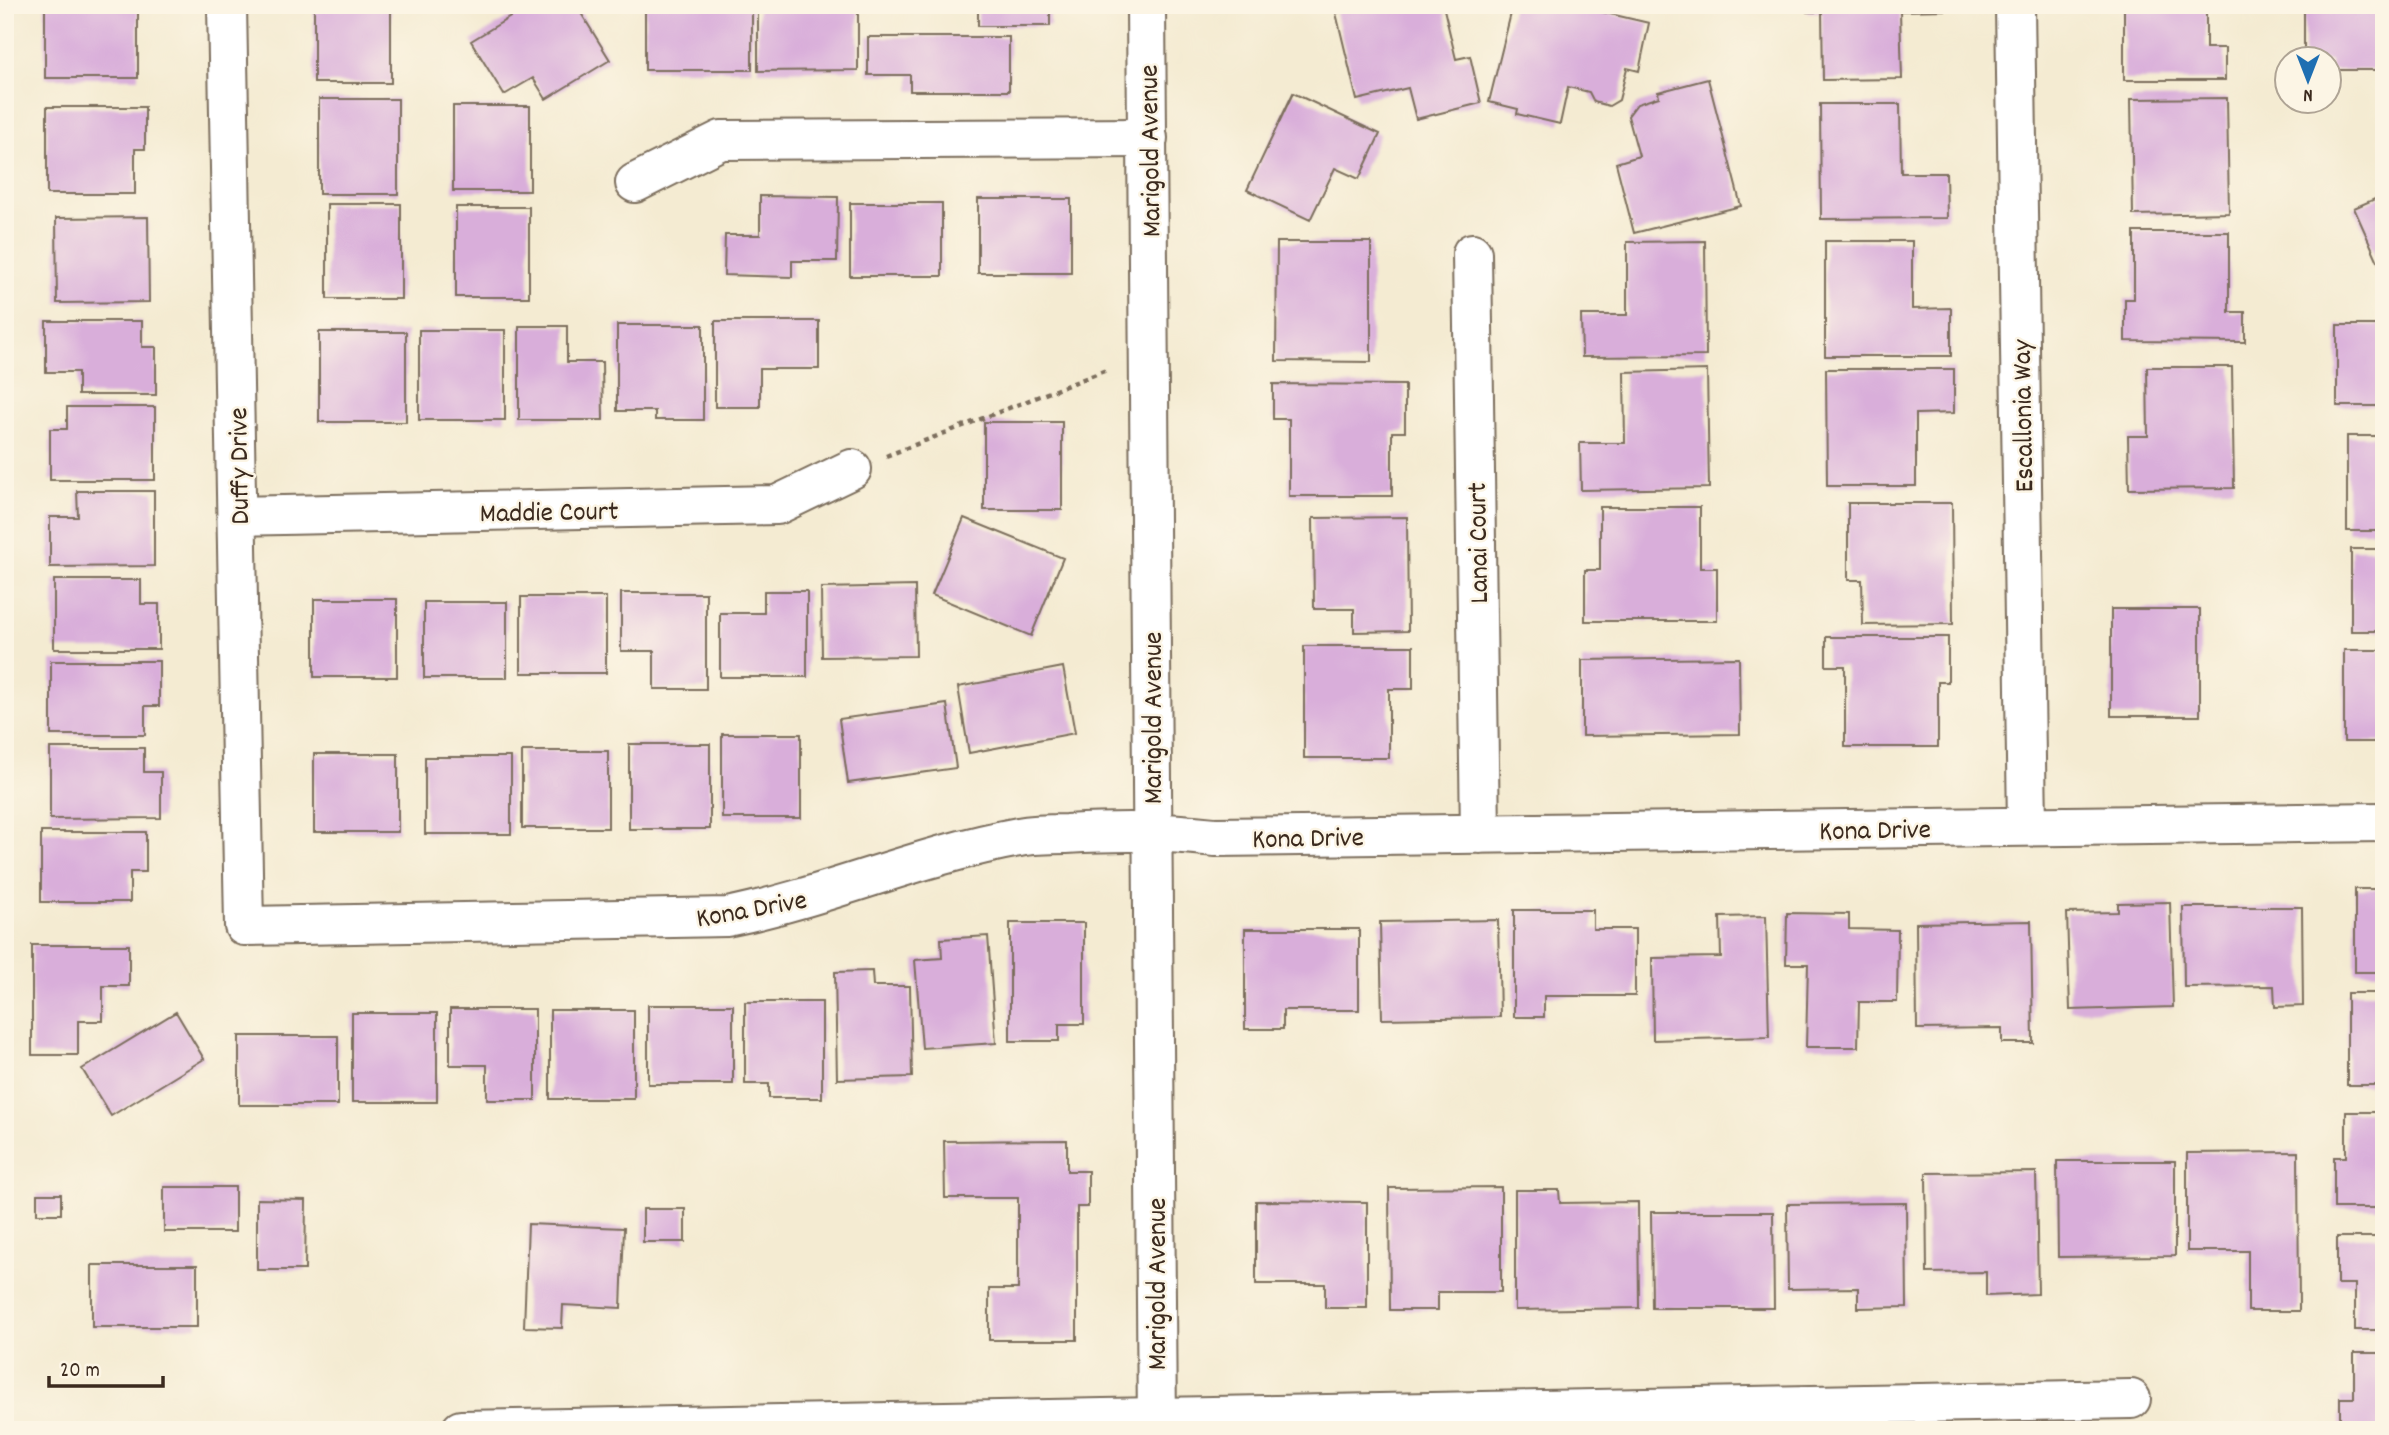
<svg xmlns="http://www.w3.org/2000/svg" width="2389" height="1435" font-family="Dekko,sans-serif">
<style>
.building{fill:#d9aeda}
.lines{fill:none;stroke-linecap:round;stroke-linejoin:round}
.street-casing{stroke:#7c6e5d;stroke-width:42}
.secondary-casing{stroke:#7c6e5d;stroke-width:42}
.path{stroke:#7c6e5d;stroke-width:4.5;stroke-dasharray:5 5;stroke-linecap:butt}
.street{stroke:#fff;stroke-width:38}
.secondary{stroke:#fff;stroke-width:38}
.labels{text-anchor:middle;stroke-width:5;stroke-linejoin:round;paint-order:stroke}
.street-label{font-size:28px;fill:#3b2a1e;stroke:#fcf5e5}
</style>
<rect width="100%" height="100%" fill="#fcf5e5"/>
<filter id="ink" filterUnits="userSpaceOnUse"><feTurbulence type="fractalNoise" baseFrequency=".0143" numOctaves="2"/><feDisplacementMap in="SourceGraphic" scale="14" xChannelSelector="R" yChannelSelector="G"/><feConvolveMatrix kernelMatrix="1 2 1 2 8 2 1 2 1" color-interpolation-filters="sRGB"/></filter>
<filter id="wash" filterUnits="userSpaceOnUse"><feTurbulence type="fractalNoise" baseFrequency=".00686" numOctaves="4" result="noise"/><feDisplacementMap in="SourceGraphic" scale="28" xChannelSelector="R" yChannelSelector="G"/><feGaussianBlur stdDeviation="1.57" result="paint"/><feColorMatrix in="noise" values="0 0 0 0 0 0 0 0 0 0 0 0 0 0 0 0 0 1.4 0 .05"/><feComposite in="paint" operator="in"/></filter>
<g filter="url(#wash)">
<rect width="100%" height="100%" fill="#f4ebd2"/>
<g id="blocks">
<path class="building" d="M 45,5 L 138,5 L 138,78 L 45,78 Z
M 314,5 L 391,5 L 391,83 L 314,83 Z
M 530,5 L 576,5 L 610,60 L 546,99 L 533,78 L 504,95 L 471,41 Z
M 645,5 L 752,5 L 752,70 L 645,70 Z
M 758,5 L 858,5 L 858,70 L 758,71 Z
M 978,5 L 1050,5 L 1050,26 L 978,26 Z
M 1368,5 L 1443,5 L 1456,59 L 1470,56 L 1481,103 L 1416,119 L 1408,88 L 1357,100 L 1336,13 Z
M 1513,5 L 1572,5 L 1649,23 L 1639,71 L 1627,68 L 1619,100 L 1609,106 L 1594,102 L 1589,92 L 1568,87 L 1560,124 L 1517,114 L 1518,109 L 1489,102 Z
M 1807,5 L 1946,5 L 1946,10 L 1900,11 L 1902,79 L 1823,80 L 1822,12 L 1807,12 Z
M 2124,5 L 2206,5 L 2206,48 L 2225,48 L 2225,80 L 2124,80 Z
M 2304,5 L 2384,5 L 2384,70 L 2330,70 L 2330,60 L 2304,60 Z
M 868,37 L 1009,37 L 1009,91 L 910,91 L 910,75 L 868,75 Z
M 1708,79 L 1741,206 L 1634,233 L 1616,163 L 1639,156 L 1628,116 L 1637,104 L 1659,97 L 1658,92 Z
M 1293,93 L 1380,134 L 1359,179 L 1335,168 L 1310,220 L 1247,190 Z
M 2227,98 L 2229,213 L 2133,215 L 2131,99 Z
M 319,99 L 398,99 L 398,194 L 319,194 Z
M 1820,104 L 1900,104 L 1901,173 L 1946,173 L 1947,218 L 1821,219 Z
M 453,106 L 530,106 L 530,191 L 453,191 Z
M 47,107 L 145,107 L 145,149 L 135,149 L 135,194 L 47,194 Z
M 2384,195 L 2384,275 L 2354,208 Z
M 760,196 L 838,197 L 837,261 L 792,261 L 792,277 L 724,275 L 725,235 L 760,235 Z
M 978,199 L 1071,199 L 1071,273 L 978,273 Z
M 850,203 L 942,203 L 942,276 L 850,276 Z
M 327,204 L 401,204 L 401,299 L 327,299 Z
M 456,207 L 529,207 L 529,297 L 456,297 Z
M 148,217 L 149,302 L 57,303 L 56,218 Z
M 2134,232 L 2229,232 L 2229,312 L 2245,312 L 2245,342 L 2125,341 L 2125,299 L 2134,299 Z
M 1705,241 L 1706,356 L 1582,357 L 1581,315 L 1627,315 L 1627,242 Z
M 1825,241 L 1912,241 L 1912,309 L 1951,308 L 1951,356 L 1825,356 Z
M 1277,242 L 1371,242 L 1371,362 L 1276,361 Z
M 46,321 L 142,321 L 142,347 L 156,347 L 156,395 L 78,395 L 78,372 L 46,372 Z
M 715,321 L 819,321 L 819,369 L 760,369 L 760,407 L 715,407 Z
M 617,325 L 703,325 L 703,420 L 655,420 L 655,411 L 617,411 Z
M 2337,325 L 2384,325 L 2384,406 L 2337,406 Z
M 519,326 L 567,326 L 567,362 L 602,362 L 603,420 L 519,420 Z
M 419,330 L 505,330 L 505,420 L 419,420 Z
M 319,332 L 406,332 L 406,422 L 319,422 Z
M 2147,367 L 2232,367 L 2234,488 L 2129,489 L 2128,436 L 2148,436 Z
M 1826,369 L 1954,369 L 1954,413 L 1916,414 L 1916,486 L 1827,486 Z
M 1707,370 L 1709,488 L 1581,490 L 1580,443 L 1625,443 L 1624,372 Z
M 1273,384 L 1405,385 L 1405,432 L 1392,432 L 1392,496 L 1289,496 L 1289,419 L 1273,419 Z
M 67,407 L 155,407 L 155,480 L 50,480 L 50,429 L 67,429 Z
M 984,422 L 1062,422 L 1062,510 L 984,510 Z
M 2347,436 L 2384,436 L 2384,531 L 2347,531 Z
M 77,491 L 154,491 L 154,566 L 50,567 L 50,517 L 78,517 Z
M 1848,503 L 1952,503 L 1953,624 L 1863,625 L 1862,580 L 1848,580 Z
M 1600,507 L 1700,507 L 1700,568 L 1717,568 L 1717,621 L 1585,621 L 1585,570 L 1600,570 Z
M 1407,517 L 1408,631 L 1354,632 L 1354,609 L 1314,609 L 1313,518 Z
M 964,518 L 1063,558 L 1031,636 L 932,595 Z
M 2351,549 L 2384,549 L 2384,631 L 2351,631 Z
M 54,580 L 141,580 L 141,604 L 159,604 L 159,649 L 54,649 Z
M 915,586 L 916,656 L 822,657 L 821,588 Z
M 764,591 L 807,591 L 807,677 L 720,677 L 720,613 L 764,613 Z
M 621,593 L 706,593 L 706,689 L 654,689 L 654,651 L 621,651 Z
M 521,597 L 606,597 L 606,673 L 521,673 Z
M 314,599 L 397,599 L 397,677 L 314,677 Z
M 424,602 L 507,602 L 507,678 L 424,678 Z
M 2111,609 L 2200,609 L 2200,716 L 2111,716 Z
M 1826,637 L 1948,637 L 1948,682 L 1938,682 L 1938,747 L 1845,747 L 1845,666 L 1826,666 Z
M 1304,646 L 1413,646 L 1413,689 L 1389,689 L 1389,758 L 1304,758 Z
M 2344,650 L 2384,650 L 2384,742 L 2344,742 Z
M 1739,658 L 1740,734 L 1582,736 L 1582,660 Z
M 51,661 L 159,661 L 159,706 L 145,706 L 145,735 L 51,735 Z
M 1063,667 L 1075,733 L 969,753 L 958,687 Z
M 947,704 L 956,768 L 848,783 L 839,719 Z
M 722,734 L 801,734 L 801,818 L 722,818 Z
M 629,744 L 710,744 L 710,829 L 629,829 Z
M 50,748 L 144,748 L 144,772 L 161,772 L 161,818 L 50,819 Z
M 522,751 L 608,751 L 608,828 L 522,828 Z
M 314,754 L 398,754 L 398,832 L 314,832 Z
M 425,757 L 511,757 L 511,834 L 425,834 Z
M 41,832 L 146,832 L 146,872 L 130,872 L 130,902 L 41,902 Z
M 2355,889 L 2384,889 L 2384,972 L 2355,972 Z
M 2170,902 L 2173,1007 L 2070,1010 L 2067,913 L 2118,912 L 2118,903 Z
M 2183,907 L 2302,907 L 2303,1006 L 2275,1007 L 2274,986 L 2184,987 Z
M 1514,910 L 1593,910 L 1593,929 L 1635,929 L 1635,996 L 1544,996 L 1544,1017 L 1514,1017 Z
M 1787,913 L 1849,914 L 1849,929 L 1898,930 L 1897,1002 L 1859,1002 L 1858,1047 L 1806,1047 L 1808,964 L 1786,964 Z
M 1766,916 L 1769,1037 L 1653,1040 L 1652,958 L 1721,957 L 1720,917 Z
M 1498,920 L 1500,1017 L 1382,1019 L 1380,922 Z
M 2031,921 L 2033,1043 L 2002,1043 L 2002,1028 L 1917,1029 L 1916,923 Z
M 1010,923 L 1084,923 L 1084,1024 L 1059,1024 L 1059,1041 L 1010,1041 Z
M 1245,929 L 1359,929 L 1359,1010 L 1283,1010 L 1283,1029 L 1245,1029 Z
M 988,936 L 996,1043 L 922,1048 L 915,960 L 942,958 L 941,939 Z
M 32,945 L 129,945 L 129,986 L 103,986 L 103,1021 L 78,1021 L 78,1055 L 32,1055 Z
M 872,971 L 873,986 L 910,986 L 912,1077 L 837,1079 L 835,972 Z
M 2347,993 L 2384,993 L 2384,1085 L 2347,1085 Z
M 745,1002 L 822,1002 L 822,1098 L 769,1098 L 769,1084 L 745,1084 Z
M 648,1005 L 733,1005 L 733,1084 L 648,1084 Z
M 450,1009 L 535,1009 L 535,1100 L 487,1100 L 487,1065 L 450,1065 Z
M 550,1010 L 634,1010 L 634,1099 L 550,1099 Z
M 176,1012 L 204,1059 L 111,1116 L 82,1069 Z
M 352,1013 L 437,1013 L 437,1102 L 352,1102 Z
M 239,1036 L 338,1036 L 338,1105 L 239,1105 Z
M 2346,1112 L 2384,1112 L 2384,1208 L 2334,1208 L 2334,1157 L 2346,1157 Z
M 1067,1140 L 1067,1171 L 1088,1171 L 1088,1207 L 1077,1207 L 1077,1340 L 989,1340 L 989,1289 L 1018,1289 L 1018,1198 L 945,1198 L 944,1141 Z
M 2298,1152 L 2299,1311 L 2248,1311 L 2248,1251 L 2187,1251 L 2187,1153 Z
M 2057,1161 L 2175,1161 L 2175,1256 L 2058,1257 Z
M 2036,1172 L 2038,1294 L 1986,1296 L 1986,1272 L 1927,1273 L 1926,1173 Z
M 164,1187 L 235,1187 L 235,1232 L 164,1232 Z
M 1501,1187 L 1501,1292 L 1438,1292 L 1438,1310 L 1390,1310 L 1389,1188 Z
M 1515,1190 L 1559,1190 L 1560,1203 L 1638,1202 L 1639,1308 L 1515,1310 Z
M 37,1194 L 61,1194 L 61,1214 L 37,1214 Z
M 257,1199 L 306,1200 L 305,1270 L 257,1270 Z
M 1256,1201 L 1367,1202 L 1367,1308 L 1325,1308 L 1325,1284 L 1256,1284 Z
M 1906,1203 L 1907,1307 L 1858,1308 L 1858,1288 L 1788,1289 L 1787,1204 Z
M 643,1209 L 685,1209 L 685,1242 L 643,1242 Z
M 1651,1212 L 1773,1212 L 1774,1308 L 1652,1308 Z
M 528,1224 L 624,1228 L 621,1308 L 563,1305 L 562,1328 L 524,1327 Z
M 2337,1237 L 2384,1237 L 2384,1330 L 2355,1330 L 2355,1284 L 2337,1284 Z
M 92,1265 L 197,1265 L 197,1327 L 92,1327 Z
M 2354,1353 L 2384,1353 L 2384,1430 L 2340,1430 L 2340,1398 L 2354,1398 Z"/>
</g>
</g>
<g filter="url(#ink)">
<use href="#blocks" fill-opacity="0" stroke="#7c6e5d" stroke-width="2"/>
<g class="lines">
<g class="street-casing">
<path id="street" d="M 227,5 L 244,926 L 727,917 C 826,897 919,855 1019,837 C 1034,834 1051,834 1066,834 C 1120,831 1161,831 1215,837 L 2384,822
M 2015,5 L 2027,826
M 635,183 L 721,140 L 1148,138
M 1472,253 L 1480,834
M 238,516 L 777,505 L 852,469
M 461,1430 L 2131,1399"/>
</g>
<g class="secondary-casing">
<path id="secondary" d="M 1146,5 L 1157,1430"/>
</g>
<path class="path" d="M 886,456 L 1109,369"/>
<use href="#street" class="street"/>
<use href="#secondary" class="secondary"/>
</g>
</g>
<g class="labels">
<g class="street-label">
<text transform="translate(1148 151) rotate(-91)" y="10">Marigold Avenue</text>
<text transform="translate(2021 416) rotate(-91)" y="10">Escallonia Way</text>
<text transform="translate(237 466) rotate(-91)" y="10">Duffy Drive</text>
<text transform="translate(549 510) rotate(-1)" y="10">Maddie Court</text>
<text transform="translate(1476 543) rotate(-91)" y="10">Lanai Court</text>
<text transform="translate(1151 718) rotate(-90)" y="10">Marigold Avenue</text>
<text transform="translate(1875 828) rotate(-1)" y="10">Kona Drive</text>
<text transform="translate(1308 836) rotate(-1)" y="10">Kona Drive</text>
<text transform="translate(751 907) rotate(-10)" y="10">Kona Drive</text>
<text transform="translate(1155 1284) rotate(-90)" y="10">Marigold Avenue</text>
</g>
</g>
<rect width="2389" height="1435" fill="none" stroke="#fcf5e5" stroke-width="28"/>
<g transform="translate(2308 80) rotate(180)"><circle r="33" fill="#fcf5e5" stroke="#afa495" stroke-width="2"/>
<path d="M0-5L12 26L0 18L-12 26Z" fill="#1f6fb2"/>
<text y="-10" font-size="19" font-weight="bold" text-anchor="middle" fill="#3b2a1e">N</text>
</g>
<path d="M49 1376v10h114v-10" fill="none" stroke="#3b2a1e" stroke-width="3.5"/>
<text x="60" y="1376" font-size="21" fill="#3b2a1e" stroke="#fcf5e5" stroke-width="5" paint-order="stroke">20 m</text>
</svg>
